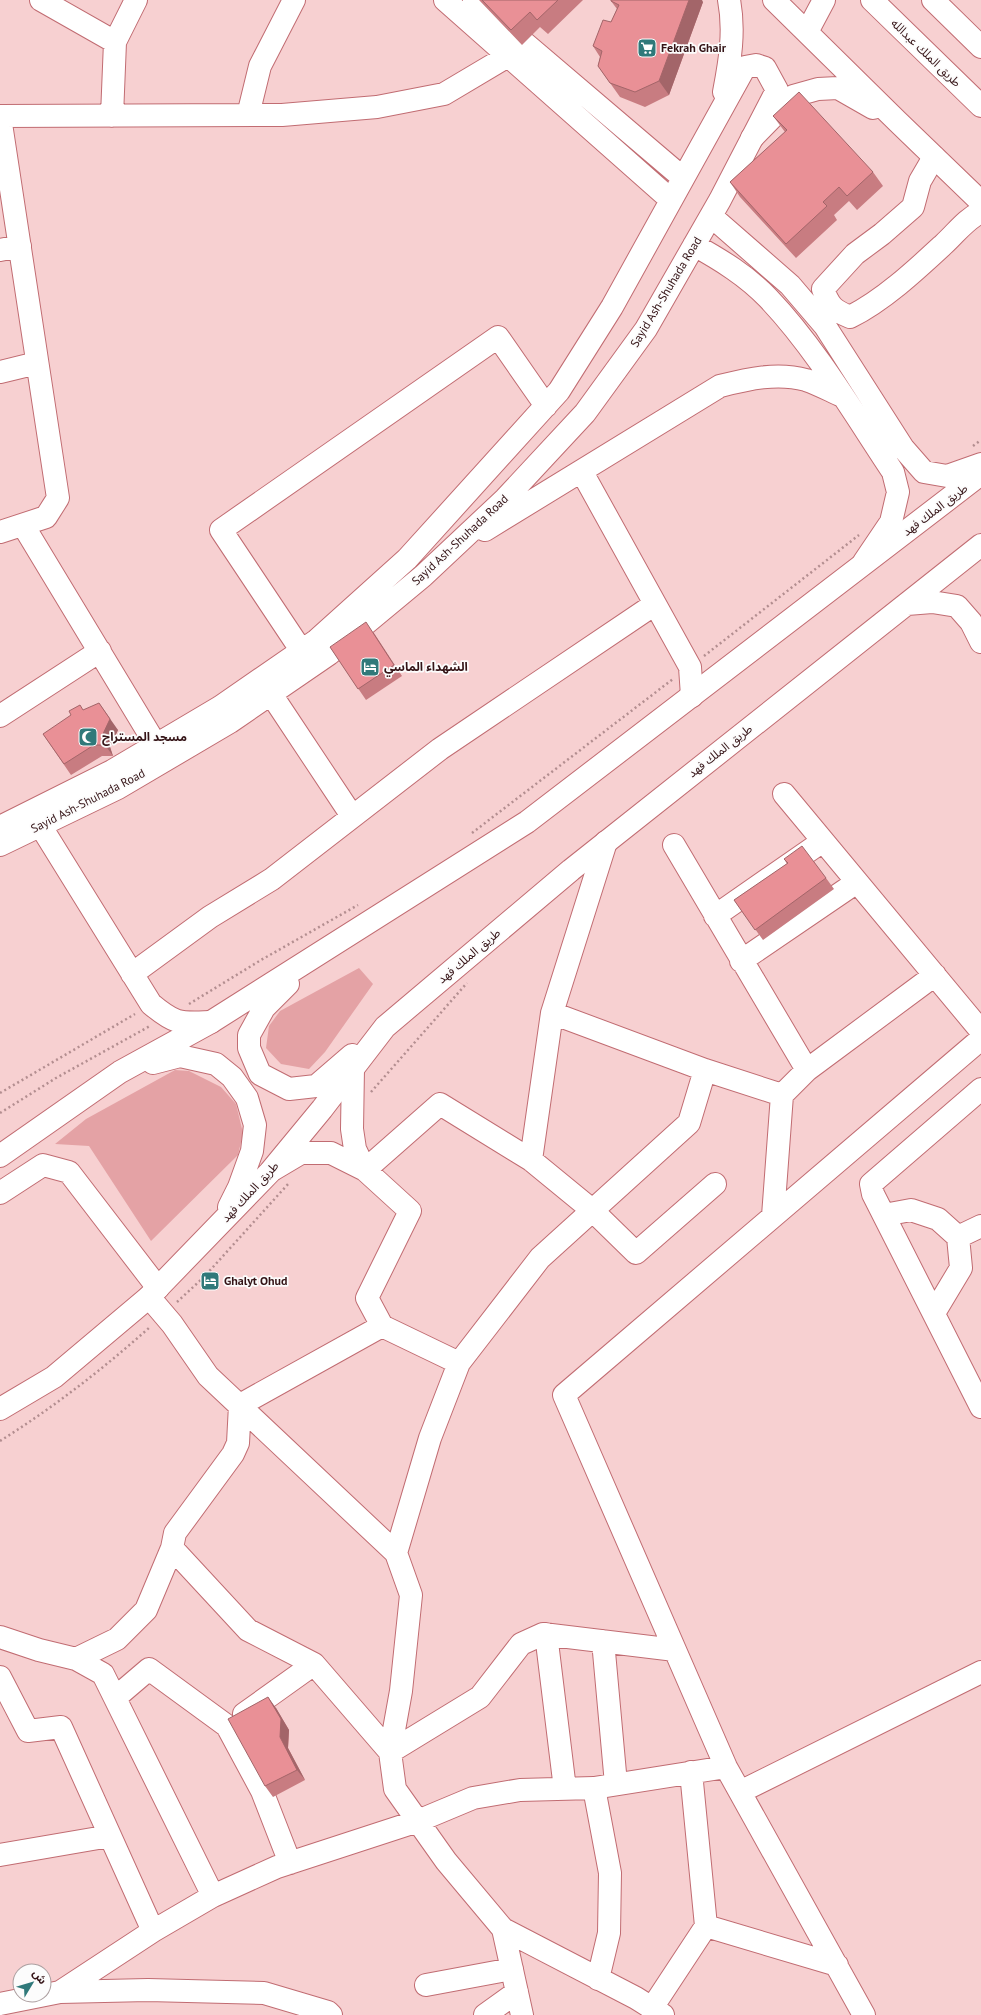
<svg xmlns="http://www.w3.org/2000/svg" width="981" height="2015" font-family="'PT Sans','Noto Sans Arabic',sans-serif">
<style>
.green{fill:#e4a2a5}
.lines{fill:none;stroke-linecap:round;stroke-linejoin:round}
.minor-casing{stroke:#c16c72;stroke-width:24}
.major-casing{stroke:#c16c72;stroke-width:24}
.highway-casing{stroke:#c16c72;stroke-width:24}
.path{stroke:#b38e90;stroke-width:2.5;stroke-dasharray:2 3;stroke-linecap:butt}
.minor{stroke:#fff;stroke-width:22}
.major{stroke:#fff;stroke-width:22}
.highway{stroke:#fff;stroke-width:22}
.wall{fill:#c87c81}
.shaded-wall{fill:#a36569}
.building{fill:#e99096;stroke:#a36569}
.labels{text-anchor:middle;stroke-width:3.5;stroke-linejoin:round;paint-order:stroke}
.poi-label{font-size:12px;font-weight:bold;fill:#341316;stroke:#fcfcfc;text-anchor:start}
.street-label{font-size:12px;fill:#341316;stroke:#fcfcfc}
</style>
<rect width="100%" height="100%" fill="#f7d0d1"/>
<path class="green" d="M 359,968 L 373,984 L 325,1052 L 309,1069 L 281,1064 L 266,1048 L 269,1026 L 280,1011 Z
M 175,1070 L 189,1071 L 221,1087 L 236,1104 L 243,1133 L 238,1155 L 151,1241 L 89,1146 L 55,1144 L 86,1119 Z"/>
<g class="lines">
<g class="minor-casing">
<path id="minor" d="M 41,0 L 115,42
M 445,0 L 671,200
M 474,0 L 683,178
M 724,92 C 730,61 735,31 729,0
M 248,115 L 260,66 L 294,0
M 0,116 L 282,115 L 377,107 L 444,94 L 508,56
M 112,116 L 115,42 L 136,0
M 0,117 L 58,498 L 46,517 L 0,532
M 934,157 L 920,181 L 913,207 L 882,234 L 855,254 L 823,289 C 829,306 833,310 850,317 C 884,300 917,269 944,244 C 957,232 966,219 981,212
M 711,216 L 790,285 L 825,326 L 903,448 L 924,472 L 947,476 L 981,464
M 694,245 C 721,260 747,276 768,298 C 815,347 855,415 893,472 L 898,492 L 891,522 L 864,562
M 0,250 L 20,246
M 0,372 L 37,363
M 582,472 L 690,667 L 692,696
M 23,525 L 156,745
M 485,530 L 720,386 C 748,379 777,372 806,380 C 818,384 829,390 840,395
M 301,650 L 221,530 L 498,337 L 546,406
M 271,694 L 352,816
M 0,716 L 100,651
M 784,794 L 981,1031
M 40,825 L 151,1004 C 176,1025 180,1023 211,1022
M 0,827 L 112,771 L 220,707 L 317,640 L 407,559 L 559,391 L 612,307 L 745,67 L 756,65 L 765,68 L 777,90 L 720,200 L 646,329 L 585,413 L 505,499 L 423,576 L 329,654 L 230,722 L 118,788 L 0,845
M 674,845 L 807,1070
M 715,916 L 823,841
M 741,961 L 857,882
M 132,974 L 210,917 L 272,879 L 440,749 L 655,604
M 552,1013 L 705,1070 L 782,1095 L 807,1070 L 935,975
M 353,1068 L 352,1129 L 355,1149 L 365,1170
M 981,1089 L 871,1184 L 873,1194 L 981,1407
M 531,1160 L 552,1013 L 606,842
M 274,1169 L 301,1153 L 331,1153 L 365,1170 L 410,1211 L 367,1298 L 382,1326
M 365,1170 L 440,1104 L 531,1160 L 592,1210 L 636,1253 L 715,1184
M 0,1193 L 43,1165 L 69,1172 L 158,1288
M 884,1215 L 911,1210 L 938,1219 L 958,1237 L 961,1268 L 934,1313
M 773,1216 L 782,1095
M 958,1237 L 981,1226
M 149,1297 L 172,1324 L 208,1376 L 396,1553 L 411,1595 L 401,1691 L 390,1752 L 395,1789 L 446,1861 L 503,1929 L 522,2015
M 172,1548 L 248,1630 L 314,1664 L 390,1752 L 480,1697 L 521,1644 L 543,1634 L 675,1650
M 396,1553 L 430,1438 L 459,1363 L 540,1258 L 689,1123 L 705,1070
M 546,1634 L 565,1789
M 0,1637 L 39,1650 L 76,1659 L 103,1674 L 213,1896
M 603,1641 L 616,1784
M 76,1659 L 117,1639 L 146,1610 L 172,1548 L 175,1533 L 233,1454 L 238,1443 L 240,1405 L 382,1326 L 459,1363
M 0,1677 L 28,1731 L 61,1727 L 153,1931
M 115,1698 L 149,1669 L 227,1726 L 262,1791 L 290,1863
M 244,1714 L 314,1664
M 594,1788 L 610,1873 L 609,1933 L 598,1979
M 740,1792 L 981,1672
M 0,1855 L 110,1836
M 706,1926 L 837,1965
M 503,1929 L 636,1998 L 663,2015
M 426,1985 L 512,1969
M 60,1992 L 153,1931 L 213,1896 L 277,1867 L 418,1821 L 473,1798 L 520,1790 L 594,1788 L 726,1767
M 0,2004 L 60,1992 L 148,1990 L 264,1993 L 328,2012 L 331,2015
M 652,2008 L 706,1926 L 691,1772
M 485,2015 L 517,1992
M 864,2015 L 726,1767 L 564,1395 L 981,1039"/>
</g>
<g class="major-casing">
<path id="major" d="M 774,0 L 897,121 L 981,202
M 807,32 L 824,0
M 752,138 L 793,96 L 818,89 L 838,88 L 873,108
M 907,604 L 932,602 L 957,606 L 971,622 L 981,642
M 288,984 L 264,1008 L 249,1035 L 249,1048 L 260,1074 L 289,1089 L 316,1086 L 352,1055
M 153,1063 L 180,1056 L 216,1064 L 232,1077 L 247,1098 L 255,1125 L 252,1151 L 239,1187 L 229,1207
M 0,1156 L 120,1072 L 211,1022 L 527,822 L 981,474
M 0,1409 L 54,1377 L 149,1297 L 270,1172 L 322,1109 L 385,1027 L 571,870 L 981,545"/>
</g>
<g class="highway-casing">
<path id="highway" d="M 872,0 L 981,106
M 933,0 L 981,47"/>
</g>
<path class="path" d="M 973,446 L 981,440
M 704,656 L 859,535
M 472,833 L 673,679
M 189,1004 L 261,960 L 358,905
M 371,1092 L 467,983
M 0,1093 L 135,1014
M 0,1113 L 56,1078 L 150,1026
M 177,1302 L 204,1277 L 289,1183
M 0,1441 C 54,1407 103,1369 150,1327"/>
<use href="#minor" class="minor"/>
<use href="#major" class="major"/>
<use href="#highway" class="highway"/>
</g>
<path class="wall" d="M 479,0 L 583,0 L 548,34 L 540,27 L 522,45 Z
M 611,1 L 703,2 L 669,95 L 645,107 L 620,97 L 598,66 L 600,57 L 593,46 L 611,22 L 617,9 Z
M 773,116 L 873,172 L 883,186 L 857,210 L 849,201 L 834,215 L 837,220 L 796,258 L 740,197 L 730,182 L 785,132 Z
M 374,633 L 402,676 L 366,700 L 330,647 Z
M 83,710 L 118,730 L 110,747 L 113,756 L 102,756 L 71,775 L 43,734 Z
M 784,859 L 826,878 L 834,889 L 763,940 L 734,900 L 787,864 Z
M 276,1708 L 289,1730 L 288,1748 L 305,1780 L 273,1797 L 265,1786 Z"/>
<path class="shaded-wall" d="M 689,0 L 702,0 L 703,2 L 669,95 L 659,81 Z
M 99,703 L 118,730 L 110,747 L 113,756 L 105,745 L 102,736 Z
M 268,1697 L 276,1708 L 289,1730 L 288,1748 L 305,1780 L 297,1770 L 280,1737 Z"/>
<path class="building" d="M 482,0 L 558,0 L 537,20 L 530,12 L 511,30 Z
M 611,0 L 689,0 L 659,81 L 635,92 L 610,83 L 598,66 L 602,51 L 593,46 L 603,20 L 611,22 L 619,5 L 611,1 Z
M 799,92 L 873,172 L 847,196 L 839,187 L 823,202 L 827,206 L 786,244 L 730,182 L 787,130 L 773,116 Z
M 366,622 L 394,665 L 358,689 L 330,647 Z
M 99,703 L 110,719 L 102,736 L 105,745 L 94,745 L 64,764 L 43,734 L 71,715 L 69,711 L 80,705 L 83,710 Z
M 802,846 L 826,878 L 755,930 L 734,900 L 788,863 L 784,859 Z
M 268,1697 L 281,1719 L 280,1737 L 297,1770 L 265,1786 L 228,1719 Z"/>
<defs>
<g id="supermarket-square" transform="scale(1)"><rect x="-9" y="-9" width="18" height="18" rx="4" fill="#30797a" stroke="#fcfcfc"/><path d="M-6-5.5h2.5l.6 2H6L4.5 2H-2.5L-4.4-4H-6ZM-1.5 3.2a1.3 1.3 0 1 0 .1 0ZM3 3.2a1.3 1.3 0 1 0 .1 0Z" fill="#fff"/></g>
<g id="hotel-square" transform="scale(1)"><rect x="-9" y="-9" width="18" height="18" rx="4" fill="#30797a" stroke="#fcfcfc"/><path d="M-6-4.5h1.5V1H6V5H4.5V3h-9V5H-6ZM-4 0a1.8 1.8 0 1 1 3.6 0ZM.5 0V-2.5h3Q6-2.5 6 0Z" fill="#fff"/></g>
<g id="mosque-square" transform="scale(1)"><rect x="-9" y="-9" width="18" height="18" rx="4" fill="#30797a" stroke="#fcfcfc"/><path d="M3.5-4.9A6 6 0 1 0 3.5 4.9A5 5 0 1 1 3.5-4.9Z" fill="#fff"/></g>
</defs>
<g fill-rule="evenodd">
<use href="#supermarket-square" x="647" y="48"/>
<use href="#hotel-square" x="370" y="667"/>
<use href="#mosque-square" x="88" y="737"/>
<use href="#hotel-square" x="210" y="1281"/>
</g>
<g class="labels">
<g class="poi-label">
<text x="661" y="52">Fekrah Ghair</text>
<text x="384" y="671">الشهداء الماسي</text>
<text x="102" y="741">مسجد المستراح</text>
<text x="224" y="1285">Ghalyt Ohud</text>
</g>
<g class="street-label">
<text transform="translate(926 53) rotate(44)" y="4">طريق الملك عبدالله</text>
<text transform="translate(666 292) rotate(-59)" y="4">Sayid Ash-Shuhada Road</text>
<text transform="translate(935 510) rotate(-37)" y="4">طريق الملك فهد</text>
<text transform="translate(460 540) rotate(-43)" y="4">Sayid Ash-Shuhada Road</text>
<text transform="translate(720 751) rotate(-38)" y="4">طريق الملك فهد</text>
<text transform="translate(88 801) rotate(-27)" y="4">Sayid Ash-Shuhada Road</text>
<text transform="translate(469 956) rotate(-40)" y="4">طريق الملك فهد</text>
<text transform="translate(250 1192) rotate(-47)" y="4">طريق الملك فهد</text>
</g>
</g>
<g transform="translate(32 1983) rotate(52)"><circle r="19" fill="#fcfcfc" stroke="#ac9fa0"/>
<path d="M0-3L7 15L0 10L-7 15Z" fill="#30797a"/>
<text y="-6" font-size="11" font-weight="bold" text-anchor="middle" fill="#341316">ش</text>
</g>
</svg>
